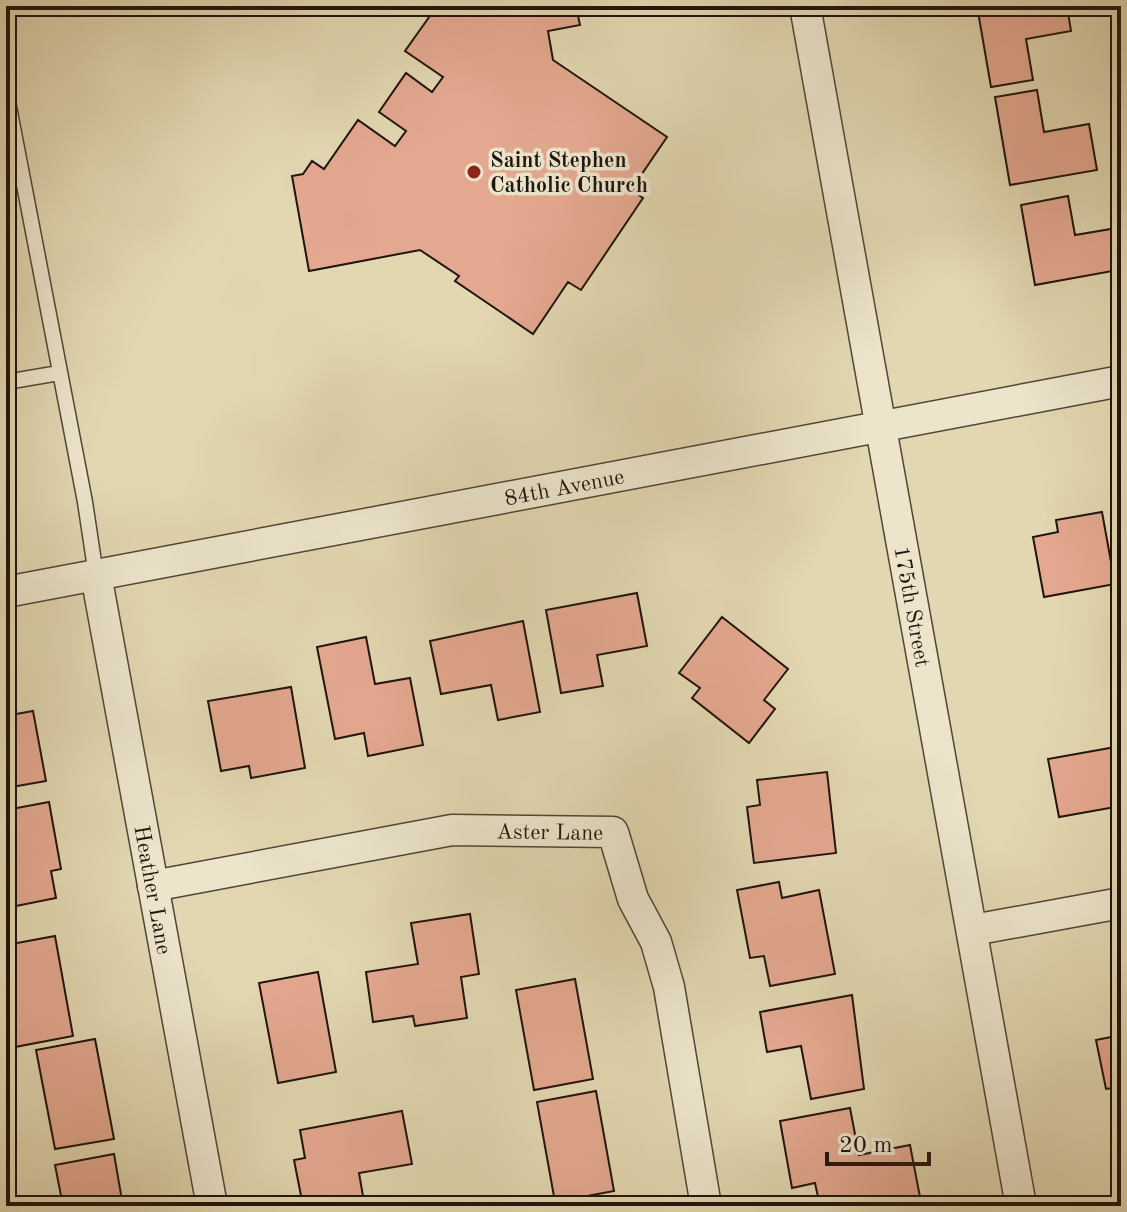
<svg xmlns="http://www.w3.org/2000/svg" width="1127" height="1212" font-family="'Old Standard TT',serif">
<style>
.building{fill:#e4a890;stroke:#20140e;stroke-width:2}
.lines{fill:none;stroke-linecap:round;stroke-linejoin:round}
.lane-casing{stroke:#504537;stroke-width:17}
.street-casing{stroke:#504537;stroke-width:33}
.lane{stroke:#ece5cc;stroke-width:14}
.street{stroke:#ece5cc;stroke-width:30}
.poi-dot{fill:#8f2418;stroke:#ece5cc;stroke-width:3}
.labels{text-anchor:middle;stroke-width:7;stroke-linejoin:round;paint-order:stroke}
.poi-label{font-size:22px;font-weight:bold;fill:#20140e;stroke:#ece5cc;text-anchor:start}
.street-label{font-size:22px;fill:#20140e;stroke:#ece5cc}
</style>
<rect width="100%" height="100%" fill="#e2d7b1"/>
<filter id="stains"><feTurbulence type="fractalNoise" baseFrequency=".0025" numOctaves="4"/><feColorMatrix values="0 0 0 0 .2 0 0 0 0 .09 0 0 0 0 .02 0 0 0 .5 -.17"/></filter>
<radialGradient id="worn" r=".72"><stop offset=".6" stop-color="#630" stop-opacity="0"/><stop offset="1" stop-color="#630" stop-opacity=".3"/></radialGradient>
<path class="building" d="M 437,6 L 576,6 L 580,25 L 548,31 L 553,60 L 667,137 L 631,190 L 643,198 L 581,290 L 568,282 L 533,334 L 455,281 L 459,276 L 420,250 L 309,271 L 292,176 L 303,174 L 312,161 L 324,169 L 358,120 L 395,146 L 406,131 L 379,112 L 406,73 L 432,92 L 443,77 L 405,51 Z
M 977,6 L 1067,6 L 1071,31 L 1026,39 L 1033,80 L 991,87 Z
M 1037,90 L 1044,132 L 1089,124 L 1097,170 L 1010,185 L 995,97 Z
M 1068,196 L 1075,235 L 1111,229 L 1118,270 L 1035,285 L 1021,205 Z
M 1102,512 L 1115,584 L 1044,597 L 1033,537 L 1058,532 L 1056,520 Z
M 637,593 L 647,646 L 597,655 L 603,686 L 561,693 L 546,610 Z
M 722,617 L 788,669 L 764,700 L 775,709 L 749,743 L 692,698 L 700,688 L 679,673 Z
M 523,621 L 540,712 L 498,720 L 491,685 L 441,694 L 430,641 Z
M 366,637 L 375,684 L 410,678 L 423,745 L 368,756 L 364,733 L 335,739 L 317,647 Z
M 291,687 L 305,768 L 251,778 L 249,766 L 221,771 L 208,701 Z
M 12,688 L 16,714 L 33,711 L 46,781 L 6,788 L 6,689 Z
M 1121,746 L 1121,806 L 1059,817 L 1048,759 Z
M 827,772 L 836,853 L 754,863 L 747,807 L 760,805 L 757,780 Z
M 49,802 L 61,869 L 51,871 L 56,898 L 6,908 L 6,810 Z
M 779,882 L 782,898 L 819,890 L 835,974 L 770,986 L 764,956 L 750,958 L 737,890 Z
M 470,914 L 479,974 L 461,977 L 467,1018 L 415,1026 L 413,1016 L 373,1022 L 366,972 L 418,964 L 411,923 Z
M 55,936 L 73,1036 L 15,1047 L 6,998 L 6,945 Z
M 318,972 L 336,1072 L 278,1083 L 259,983 Z
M 575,979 L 593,1079 L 534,1090 L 516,990 Z
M 852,995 L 864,1089 L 811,1099 L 801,1046 L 767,1052 L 760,1012 Z
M 1121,1035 L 1121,1087 L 1106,1089 L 1096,1040 Z
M 95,1039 L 114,1139 L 55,1149 L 36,1050 Z
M 596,1091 L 614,1191 L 555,1202 L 537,1102 Z
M 850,1108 L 859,1155 L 910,1145 L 920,1197 L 870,1206 L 820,1206 L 815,1183 L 792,1188 L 780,1121 Z
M 402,1111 L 412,1164 L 359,1173 L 363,1196 L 303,1206 L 294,1160 L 305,1158 L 300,1130 Z
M 114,1154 L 123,1206 L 63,1206 L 55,1165 Z"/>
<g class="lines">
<g class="lane-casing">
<path id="lane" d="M 6,91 L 85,502 L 96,575
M 6,382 L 59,373"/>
</g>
<g class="street-casing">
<g id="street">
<path id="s1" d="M 805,6 L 1021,1206"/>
<path id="s2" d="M 96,575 L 212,1206"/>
<path id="s3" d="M 6,592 L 1121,381"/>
<path id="s4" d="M 153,886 L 452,830 L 613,832 L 633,899 L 656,942 L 669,987 L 706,1206"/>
<path d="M 973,930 L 1121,903"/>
</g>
</g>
<use href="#lane" class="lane"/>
<use href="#street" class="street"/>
</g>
<circle class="poi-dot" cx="474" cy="172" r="8"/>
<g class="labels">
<g class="poi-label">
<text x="490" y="167">Saint Stephen<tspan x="490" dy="25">Catholic Church</tspan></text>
</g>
<g class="street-label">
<text dy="8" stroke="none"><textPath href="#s3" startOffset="568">84th Avenue</textPath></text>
<text dy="8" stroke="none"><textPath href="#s1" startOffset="610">175th Street</textPath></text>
<text dy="8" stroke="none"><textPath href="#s4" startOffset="402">Aster Lane</textPath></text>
<text dy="8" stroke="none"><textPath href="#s2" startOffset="320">Heather Lane</textPath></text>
</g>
</g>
<rect width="1127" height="1212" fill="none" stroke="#e2d7b1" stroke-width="32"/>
<rect x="8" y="8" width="1111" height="1196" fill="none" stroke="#20140e" stroke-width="4"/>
<rect x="16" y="16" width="1095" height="1180" fill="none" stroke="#20140e" stroke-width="2"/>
<path d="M827 1152v12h102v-12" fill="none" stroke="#20140e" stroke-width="4"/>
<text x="839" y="1152" font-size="24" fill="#20140e" stroke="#ece5cc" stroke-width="6" paint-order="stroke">20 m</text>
<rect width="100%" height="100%" filter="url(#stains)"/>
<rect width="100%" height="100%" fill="url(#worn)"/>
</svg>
